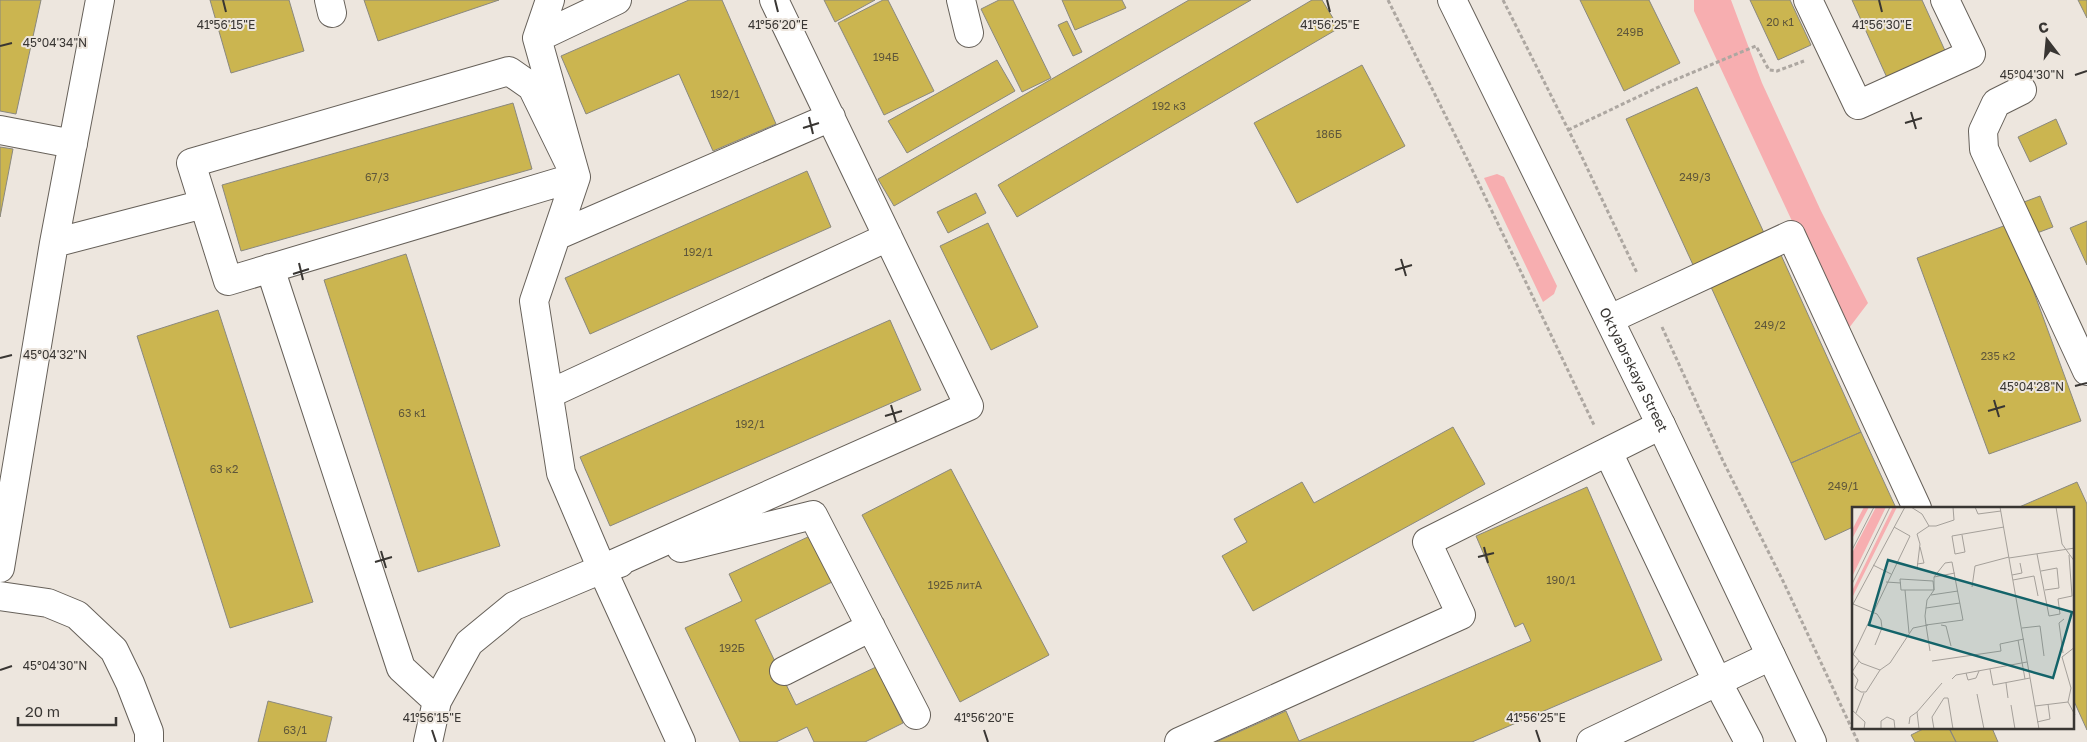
<svg xmlns="http://www.w3.org/2000/svg" width="2087" height="742" font-family="'Golos Text',sans-serif">
<style>
.green{fill:#f7aeb0}
.building{fill:#cbb550;stroke:#8a887f}
.lines{fill:none;stroke-linecap:round;stroke-linejoin:round}
.minor-casing{stroke:#666059;stroke-width:30}
.major-casing{stroke:#666059;stroke-width:30}
.path{stroke:#ada7a1;stroke-width:3;stroke-dasharray:4 2.5;stroke-linecap:butt}
.minor{stroke:#fff;stroke-width:28}
.major{stroke:#fff;stroke-width:28}
.ticks{fill:none;stroke:#393633;stroke-width:2}
.labels{text-anchor:middle;stroke-width:4;stroke-linejoin:round;paint-order:stroke}
.number-label{font-size:11px;fill:#5e563a}
.street-label{font-size:14px;fill:#393633;stroke:#ede6de}
.inset-road{fill:none;stroke:#a5a09a;stroke-width:1}
.view{fill:#136369;fill-opacity:0.15;stroke:#136369;stroke-width:2.5}
.inset-edge{fill:none;stroke:#393633;stroke-width:2.5}
.ticks-label{font-size:12px;text-anchor:middle;fill:#393633;stroke:#ede6de;stroke-width:4;stroke-linejoin:round;paint-order:stroke}
</style>
<rect width="100%" height="100%" fill="#ede6de"/>
<path class="green" d="M 1694,0 L 1731,0 L 1762,83 L 1821,211 L 1868,303 L 1849,328 L 1812,264 L 1694,11 Z
M 1497,174 L 1504,177 L 1557,286 L 1554,294 L 1543,302 L 1484,178 Z"/>
<path class="building" d="M 0,0 L 41,0 L 16,114 L 0,111 Z
M 210,0 L 289,0 L 304,51 L 231,73 Z
M 364,0 L 499,0 L 378,41 Z
M 689,0 L 722,0 L 776,124 L 713,151 L 679,74 L 586,114 L 561,56 Z
M 824,0 L 875,0 L 835,22 Z
M 883,0 L 888,0 L 934,91 L 884,115 L 838,23 Z
M 999,0 L 1013,0 L 1051,78 L 1022,92 L 981,9 Z
M 1062,0 L 1122,0 L 1126,8 L 1075,30 Z
M 1189,0 L 1251,0 L 894,206 L 878,179 Z
M 1312,0 L 1322,0 L 1339,28 L 1017,217 L 998,185 Z
M 1580,0 L 1649,0 L 1680,63 L 1624,91 Z
M 1750,0 L 1790,0 L 1811,45 L 1778,60 Z
M 1852,0 L 1922,0 L 1947,55 L 1888,80 Z
M 2078,0 L 2087,0 L 2087,18 Z
M 1067,21 L 1082,52 L 1073,56 L 1058,25 Z
M 997,60 L 1015,91 L 907,153 L 888,121 Z
M 1362,65 L 1405,146 L 1297,203 L 1254,123 Z
M 1697,87 L 1765,235 L 1694,267 L 1626,119 Z
M 513,103 L 532,169 L 241,251 L 222,185 Z
M 2056,119 L 2067,144 L 2030,162 L 2018,137 Z
M 0,147 L 13,149 L 0,217 Z
M 807,171 L 831,227 L 590,334 L 565,278 Z
M 976,193 L 986,213 L 948,233 L 937,212 Z
M 2040,196 L 2053,227 L 2029,236 L 2016,205 Z
M 2087,221 L 2087,265 L 2070,228 Z
M 988,223 L 1038,327 L 991,350 L 940,246 Z
M 2009,224 L 2081,421 L 1989,454 L 1917,258 Z
M 406,254 L 500,546 L 418,572 L 324,280 Z
M 1781,255 L 1861,432 L 1791,463 L 1711,287 Z
M 218,310 L 313,602 L 230,628 L 137,336 Z
M 890,320 L 921,390 L 610,526 L 580,457 Z
M 1453,427 L 1485,484 L 1253,611 L 1222,556 L 1247,542 L 1234,519 L 1302,482 L 1314,503 Z
M 1861,432 L 1896,508 L 1853,508 L 1853,527 L 1825,540 L 1791,463 Z
M 951,469 L 1049,655 L 960,702 L 862,515 Z
M 2077,482 L 2087,504 L 2087,730 L 2073,699 L 2073,508 L 2017,508 Z
M 1587,487 L 1662,660 L 1472,742 L 1216,742 L 1286,711 L 1299,741 L 1531,641 L 1523,623 L 1515,627 L 1476,536 Z
M 810,536 L 832,582 L 755,620 L 796,705 L 876,667 L 903,723 L 865,742 L 814,742 L 807,727 L 776,742 L 740,742 L 685,628 L 742,601 L 729,574 Z
M 268,701 L 332,717 L 326,742 L 258,742 Z
M 1925,728 L 1949,728 L 1956,742 L 1915,742 L 1911,735 Z
M 1949,728 L 1992,728 L 1998,742 L 1956,742 Z"/>
<g class="lines">
<g class="minor-casing">
<path id="minor" d="M 329,0 L 332,13
M 550,0 L 537,38 L 576,177 L 228,281 L 191,163 L 509,71 L 532,87 L 576,177 L 534,301 L 561,473 L 602,569 L 681,742
M 961,0 L 969,33
M 1808,0 L 1858,105 L 1971,54 L 1945,0
M 537,38 L 617,0
M 2022,90 L 1996,103 L 1983,131 L 1984,149 L 2087,371
M 0,130 L 73,144
M 556,236 L 831,117
M 54,243 L 204,204
M 270,268 L 401,668 L 437,701
M 1610,319 L 1791,235 L 1917,508
M 549,394 L 888,237
M 1608,452 L 1717,681 L 1749,742
M 681,548 L 813,515 L 916,715
M 0,568 L 54,243 L 100,0
M 602,569 L 969,406 L 774,0
M 0,596 L 48,603 L 77,615 L 114,650 L 130,683 L 149,732 L 149,742
M 784,671 L 871,627
M 428,742 L 437,701 L 469,643 L 514,606 L 602,569 L 620,563
M 1179,742 L 1461,615 L 1427,542 L 1661,425
M 1591,742 L 1771,656"/>
</g>
<g class="major-casing">
<g id="major">
<path id="s1" d="M 1452,0 L 1661,425 L 1812,742"/>
</g>
</g>
<path class="path" d="M 1388,0 L 1468,161 L 1594,425
M 1503,0 L 1581,155 L 1637,273
M 1568,130 L 1665,84 L 1756,46 L 1769,70 L 1777,71 L 1804,61
M 1662,327 L 1723,461 L 1783,581 L 1858,742"/>
<use href="#minor" class="minor"/>
<use href="#major" class="major"/>
</g>
<path class="ticks" d="M 223,0 L 226,12M 775,0 L 778,12M 1327,0 L 1330,12M 1879,0 L 1882,12M 0,46 L 12,43M 2075,75 L 2087,71M 1911,112 L 1916,129M 809,117 L 813,134M 1905,123 L 1922,118M 803,128 L 819,123M 1401,259 L 1406,276M 299,263 L 303,280M 1395,270 L 1412,265M 293,274 L 309,269M 0,358 L 12,355M 2075,386 L 2087,383M 1994,400 L 1999,417M 891,405 L 896,422M 1988,411 L 2005,406M 885,416 L 902,411M 1484,547 L 1488,563M 381,551 L 386,568M 1478,557 L 1494,553M 375,562 L 392,557M 0,670 L 12,666M 432,730 L 436,742M 984,730 L 988,742M 1536,730 L 1540,742"/>
<g class="labels">
<g class="number-label">
<text x="1780" y="26">20 к1</text>
<text x="1630" y="36">249В</text>
<text x="886" y="61">194Б</text>
<text x="725" y="98">192/1</text>
<text x="1169" y="110">192 к3</text>
<text x="1329" y="138">186Б</text>
<text x="377" y="181">67/3</text>
<text x="1695" y="181">249/3</text>
<text x="698" y="256">192/1</text>
<text x="1770" y="329">249/2</text>
<text x="1998" y="360">235 к2</text>
<text x="412" y="417">63 к1</text>
<text x="750" y="428">192/1</text>
<text x="224" y="473">63 к2</text>
<text x="1843" y="490">249/1</text>
<text x="1561" y="584">190/1</text>
<text x="955" y="589">192Б литА</text>
<text x="732" y="652">192Б</text>
<text x="295" y="734">63/1</text>
</g>
<g class="street-label">
<text dy="5" stroke="none"><textPath href="#s1" startOffset="412">Oktyabrskaya Street</textPath></text>
</g>
</g>
<g transform="translate(1852 507)">
<rect width="222" height="222" fill="#ede6de"/>
<path d="M 12,0 L 17,0 L 0,32 L 0,23 ZM 24,0 L 34,0 L 0,70 L 0,46 ZM 41,0 L 45,0 L 0,91 L 0,84 Z" fill="#f7aeb0"/>
<path class="inset-road" d="M 59,0 L 70,7 L 77,19 L 84,19 L 102,13 L 101,0M 123,0 L 126,7 L 149,4M 148,0 L 187,222M 204,0 L 210,37 L 223,55M 110,28 L 113,45 L 103,47 L 100,29 L 152,20M 0,43 L 22,0M 185,47 L 197,109 L 208,107 L 206,92 L 220,89 L 217,48M 157,51 L 223,41M 65,57 L 72,56 L 68,40M 21,58 L 39,67M 65,62 L 68,37 L 65,27 L 77,19M 189,64 L 205,61 L 207,81 L 193,83M 160,68 L 170,66 L 168,56M 82,70 L 103,66M 161,73 L 182,69 L 186,89M 34,75 L 49,76M 0,77 L 38,0M 120,80 L 123,59 L 157,50M 53,83 L 57,126M 79,88 L 106,84M 1,97 L 25,107 L 29,113 L 30,121 L 23,138M 0,99 L 53,0M 74,101 L 108,96M 74,118 L 111,113 L 100,55 L 93,56 L 82,70 L 82,83 L 49,83 L 48,72 L 81,74 L 82,83 L 75,93 L 73,109 L 74,118 L 78,144M 89,118 L 94,119 L 99,139M 170,121 L 188,119 L 192,149M 166,133 L 173,172M 211,146 L 207,116 L 212,112M 1,147 L 9,156 L 28,163 L 38,156 L 61,121 L 76,118M 0,150 L 58,29 L 42,20M 7,154 L 0,165 L 6,173 L 3,181 L 9,185 L 14,185 L 28,163M 80,154 L 149,144 L 148,137 L 172,132M 138,162 L 141,178 L 178,171M 114,166 L 116,173 L 124,171 L 127,164M 100,172 L 104,168 L 175,155M 154,176 L 156,191M 125,187 L 132,222M 216,195 L 219,181 L 210,150 L 223,140M 159,198 L 163,222M 183,199 L 216,195 L 223,208M 0,203 L 13,215 L 12,222M 4,206 L 12,186M 185,215 L 198,212 L 196,197M 57,217 L 58,210 L 65,205M 29,222 L 29,214 L 35,210 L 42,213 L 43,222M 67,222 L 65,205 L 90,176M 82,222 L 80,210 L 92,191 L 96,191 L 101,222"/>
<path class="view" d="M 36,53 L 220,105 L 201,171 L 17,118 Z"/>
<rect width="222" height="222" class="inset-edge"/>
</g>
<g class="ticks-label">
<text x="226" y="29">41°56'15"E</text>
<text x="778" y="29">41°56'20"E</text>
<text x="1330" y="29">41°56'25"E</text>
<text x="1882" y="29">41°56'30"E</text>
<text x="55" y="47">45°04'34"N</text>
<text x="2032" y="79">45°04'30"N</text>
<text x="55" y="359">45°04'32"N</text>
<text x="2032" y="391">45°04'28"N</text>
<text x="55" y="670">45°04'30"N</text>
<text x="432" y="722">41°56'15"E</text>
<text x="984" y="722">41°56'20"E</text>
<text x="1536" y="722">41°56'25"E</text>
</g>
<g transform="translate(2047 40) rotate(344)" stroke="#ede6de" stroke-width="4" paint-order="stroke">
<path d="M0-4L9 19L0 12L-9 19Z" fill="#393633"/>
<text y="-8" font-size="14" font-weight="bold" text-anchor="middle" fill="#393633">С</text>
</g>
<path d="M18 717v8h98v-8" fill="none" stroke="#393633" stroke-width="2.5"/>
<text x="25" y="717" font-size="15" fill="#393633" stroke="#ede6de" stroke-width="4" paint-order="stroke">20 m</text>
</svg>
